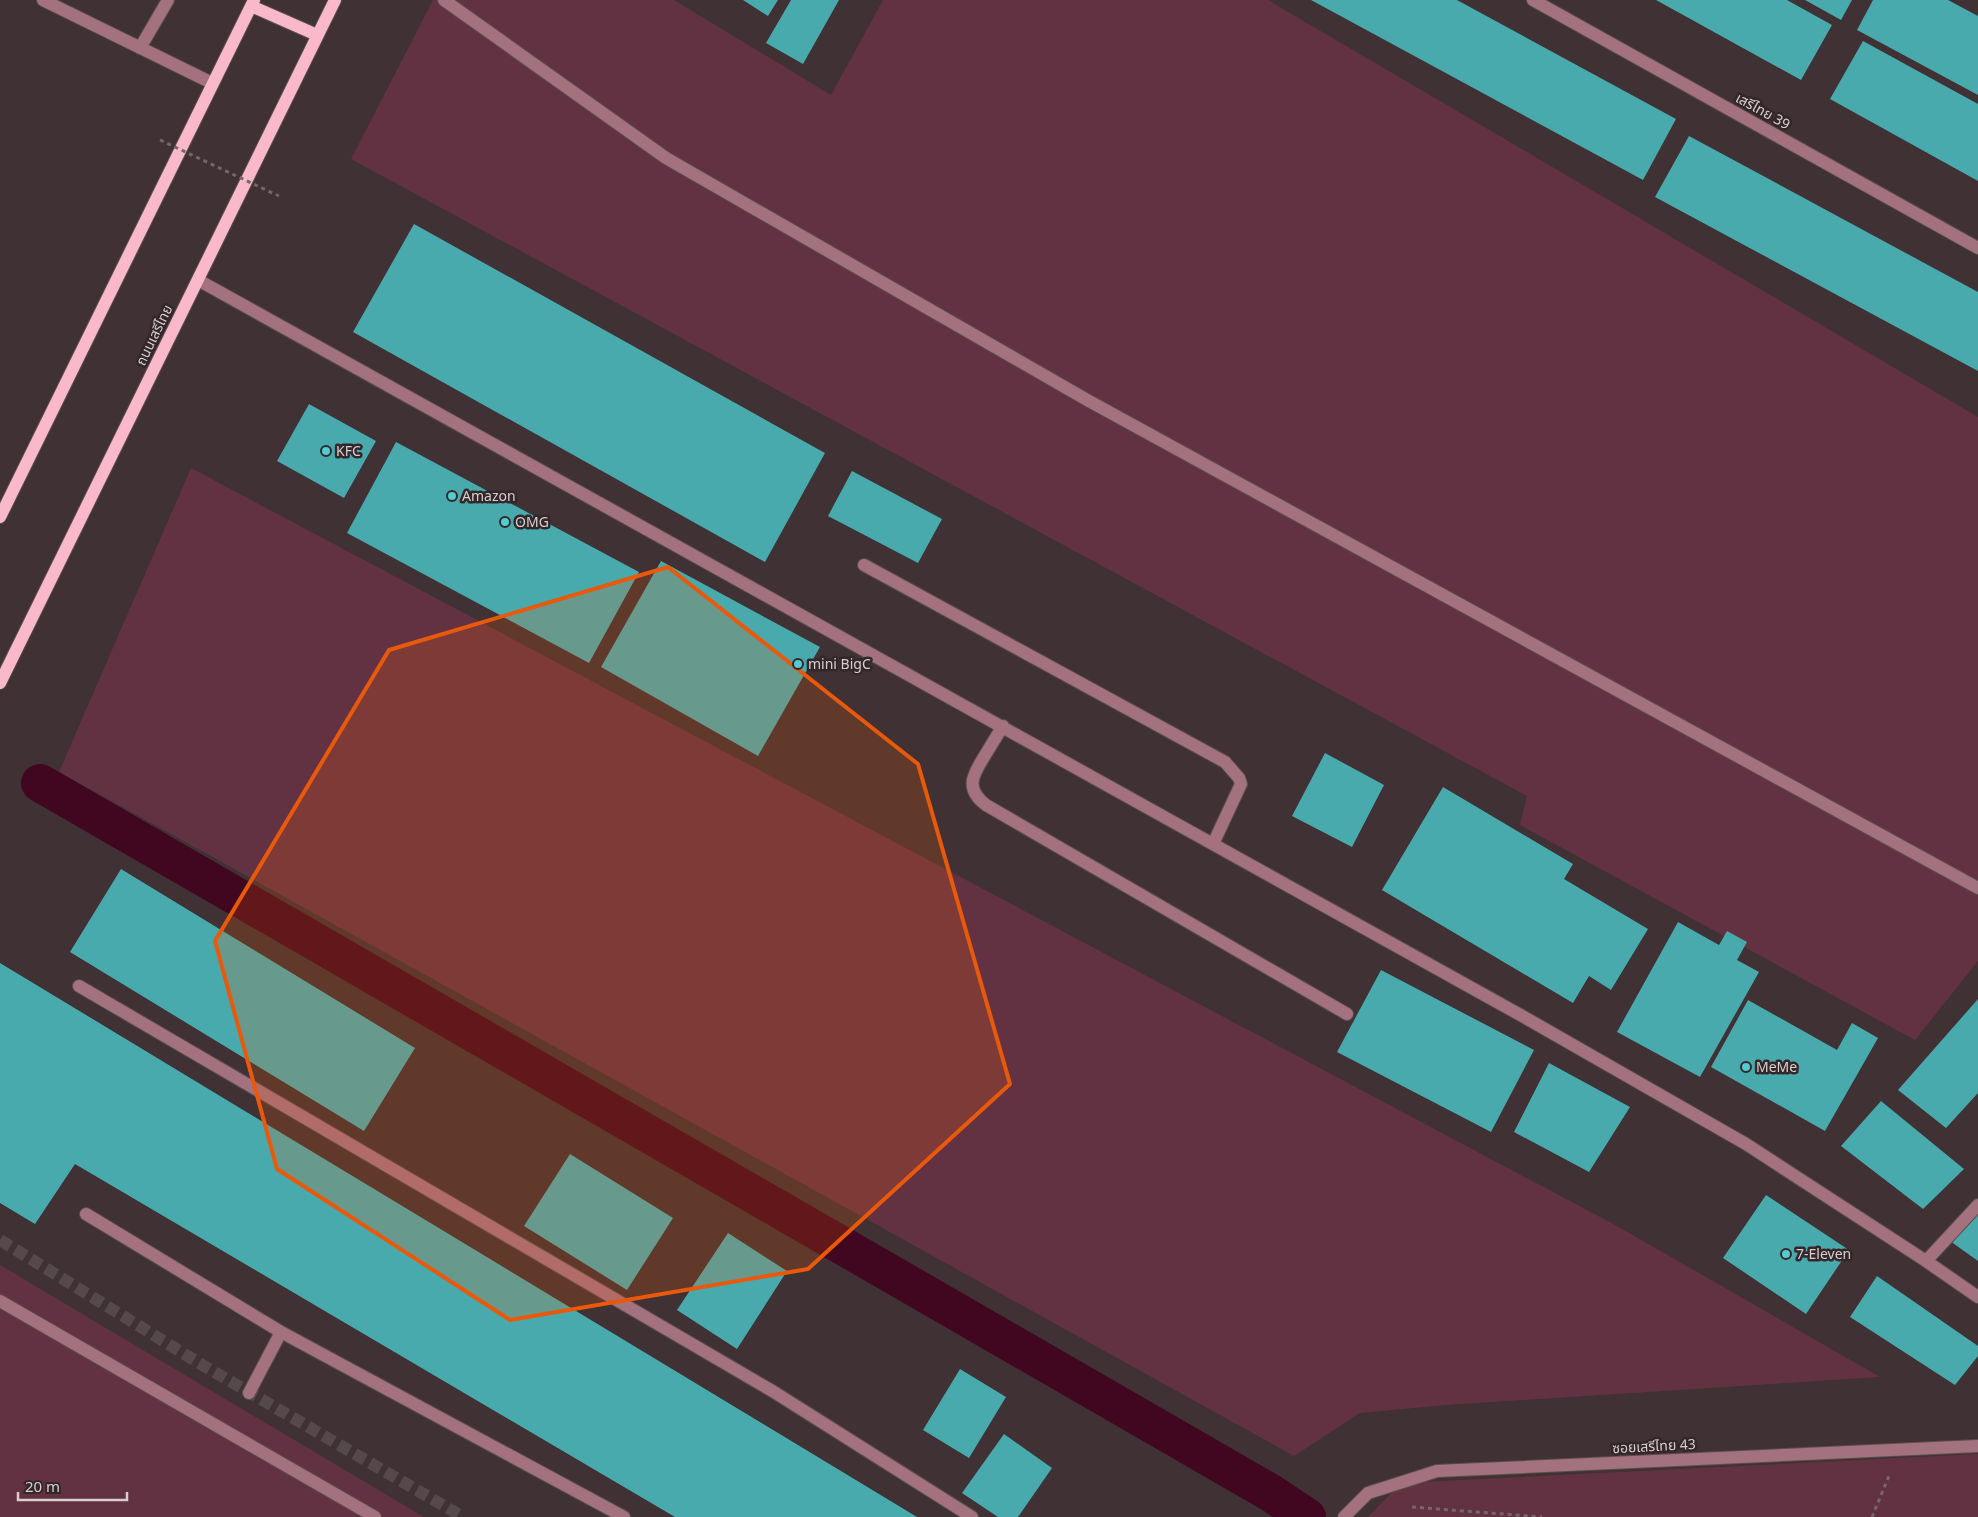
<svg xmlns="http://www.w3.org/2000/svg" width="1978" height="1517" font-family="Georgia,'Noto Sans Thai',serif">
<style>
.green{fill:#633242}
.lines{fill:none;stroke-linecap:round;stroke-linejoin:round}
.canal{stroke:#420720;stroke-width:38}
.building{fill:#48aaad}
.minor-tunnel{stroke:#56494b;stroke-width:12;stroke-dasharray:12 6;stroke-linecap:butt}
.minor-casing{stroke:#5b4d50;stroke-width:14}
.major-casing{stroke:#5b4d50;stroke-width:14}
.path{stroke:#74676a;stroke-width:3;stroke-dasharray:4 4;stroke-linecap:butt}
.minor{stroke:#a4717f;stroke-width:12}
.major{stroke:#f9b9cb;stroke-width:12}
.path-bridge{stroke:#74676a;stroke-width:3;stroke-dasharray:4 4;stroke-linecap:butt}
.marked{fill:#e8590c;fill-opacity:0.2;stroke:#e8590c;stroke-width:4;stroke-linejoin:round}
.poi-dot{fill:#52ccd0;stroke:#34272a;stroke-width:2}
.labels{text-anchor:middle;stroke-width:5;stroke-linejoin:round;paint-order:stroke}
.street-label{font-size:14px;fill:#d8ced0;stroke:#34272a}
.poi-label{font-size:14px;fill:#d8ced0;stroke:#34272a;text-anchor:start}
</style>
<rect width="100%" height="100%" fill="#3f3134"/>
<path class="green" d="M 433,0 L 674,0 L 831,95 L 883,0 L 1268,0 L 1978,417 L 1978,961 L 1915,1040 L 1520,825 L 1527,796 L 351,159 Z
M 191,468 L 1617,1226 L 1880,1377 L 1446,1405 L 1360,1413 L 1294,1456 L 59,772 Z
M 0,1265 L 424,1517 L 0,1517 Z
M 1978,1454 L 1978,1517 L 1368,1517 L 1401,1483 Z"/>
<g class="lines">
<path class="canal" d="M 40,783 L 1271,1493 L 1307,1517"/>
</g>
<path class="building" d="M 743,0 L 778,0 L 768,16 Z
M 791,0 L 839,0 L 803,64 L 766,43 Z
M 1311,0 L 1457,0 L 1676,119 L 1643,180 Z
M 1656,0 L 1787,0 L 1832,25 L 1801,80 Z
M 1805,0 L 1852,0 L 1841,20 Z
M 1873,0 L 1948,0 L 1978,16 L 1978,95 L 1857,30 Z
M 1863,41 L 1978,104 L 1978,181 L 1830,99 Z
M 1689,136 L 1978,292 L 1978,371 L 1655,197 Z
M 414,224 L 825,453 L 765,562 L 353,332 Z
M 309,404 L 376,441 L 344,498 L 277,461 Z
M 396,442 L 639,572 L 589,663 L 347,533 Z
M 852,471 L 942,519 L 918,563 L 828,516 Z
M 661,561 L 820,647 L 758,756 L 601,667 Z
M 1325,753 L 1384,785 L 1352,847 L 1292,816 Z
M 1443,787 L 1573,864 L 1564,879 L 1648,929 L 1611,990 L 1589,976 L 1573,1003 L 1382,890 Z
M 121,869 L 415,1048 L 364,1131 L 70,952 Z
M 1678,922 L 1719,945 L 1727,931 L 1747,942 L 1737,960 L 1759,972 L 1700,1077 L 1617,1032 Z
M 0,963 L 917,1517 L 675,1517 L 75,1164 L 35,1224 L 0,1203 Z
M 1381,970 L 1534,1050 L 1491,1132 L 1337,1052 Z
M 1978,999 L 1978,1093 L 1946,1128 L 1898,1090 Z
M 1748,1000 L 1837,1050 L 1852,1023 L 1878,1038 L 1825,1131 L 1711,1067 Z
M 1549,1063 L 1630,1107 L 1589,1172 L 1514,1132 Z
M 1881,1101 L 1964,1169 L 1923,1209 L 1841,1146 Z
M 570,1154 L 673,1218 L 627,1290 L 524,1226 Z
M 1766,1195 L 1849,1250 L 1806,1314 L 1723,1258 Z
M 1978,1208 L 1978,1261 L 1950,1241 Z
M 728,1233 L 787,1271 L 737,1349 L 677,1310 Z
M 1877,1276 L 1978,1346 L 1978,1356 L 1955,1385 L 1850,1317 Z
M 960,1369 L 1006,1397 L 969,1458 L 923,1430 Z
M 1004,1434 L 1052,1468 L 1018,1517 L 998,1517 L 962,1493 Z"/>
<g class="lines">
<path class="minor-tunnel" d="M 0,1240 L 199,1363 L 463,1517"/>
<g class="minor-casing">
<path id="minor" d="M 43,0 L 212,83
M 444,0 L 666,158 L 1089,401 L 1978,888
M 1533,0 L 1978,248
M 140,48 L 168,0
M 198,280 L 1524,1017 L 1746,1144 L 1926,1261 L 1978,1297
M 864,565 L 1225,762 L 1239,778 L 1241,784 L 1213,844
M 1003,726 C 996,737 990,747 984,757 C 972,776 965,789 986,805 L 1347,1014
M 79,986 L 774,1392 L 972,1517
M 86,1214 L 281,1332 L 624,1517
M 1926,1261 L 1978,1205
M 0,1301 L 375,1517
M 249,1393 L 281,1332
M 1344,1517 L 1368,1493 L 1437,1471 L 1978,1446"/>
</g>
<g class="major-casing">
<path id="major" d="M 251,6 L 317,35
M 0,517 L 254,0
M 0,683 L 335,0"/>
</g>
<path class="path" d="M 1412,1507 L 1542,1517
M 1872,1517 L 1889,1476"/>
<use href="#minor" class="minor"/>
<use href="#major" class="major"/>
<path class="path-bridge" d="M 160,140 L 279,196"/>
</g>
<path class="marked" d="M 668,567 L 918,764 L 1010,1084 L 808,1269 L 510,1320 L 277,1169 L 215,941 L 389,650 Z"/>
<g class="poi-dot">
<circle cx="326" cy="451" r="5"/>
<circle cx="452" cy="496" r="5"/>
<circle cx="505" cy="522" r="5"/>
<circle cx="798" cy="664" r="5"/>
<circle cx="1746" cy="1067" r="5"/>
<circle cx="1786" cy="1254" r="5"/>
</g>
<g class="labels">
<g class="street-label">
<text transform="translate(1763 111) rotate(29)" y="5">เสรีไทย 39</text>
<text transform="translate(154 335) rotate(-64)" y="5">ถนนเสรีไทย</text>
<text transform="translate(1654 1446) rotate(-3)" y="5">ซอยเสรีไทย 43</text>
</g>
<g class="poi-label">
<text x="336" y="456">KFC</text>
<text x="462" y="501">Amazon</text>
<text x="515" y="527">OMG</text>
<text x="808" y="669">mini BigC</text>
<text x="1756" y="1072">MeMe</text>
<text x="1796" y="1259">7-Eleven</text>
</g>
</g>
<path d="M18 1492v8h109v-8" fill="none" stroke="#d8ced0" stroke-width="2.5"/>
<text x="25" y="1492" font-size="15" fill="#d8ced0" stroke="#34272a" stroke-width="4" paint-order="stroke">20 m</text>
</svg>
